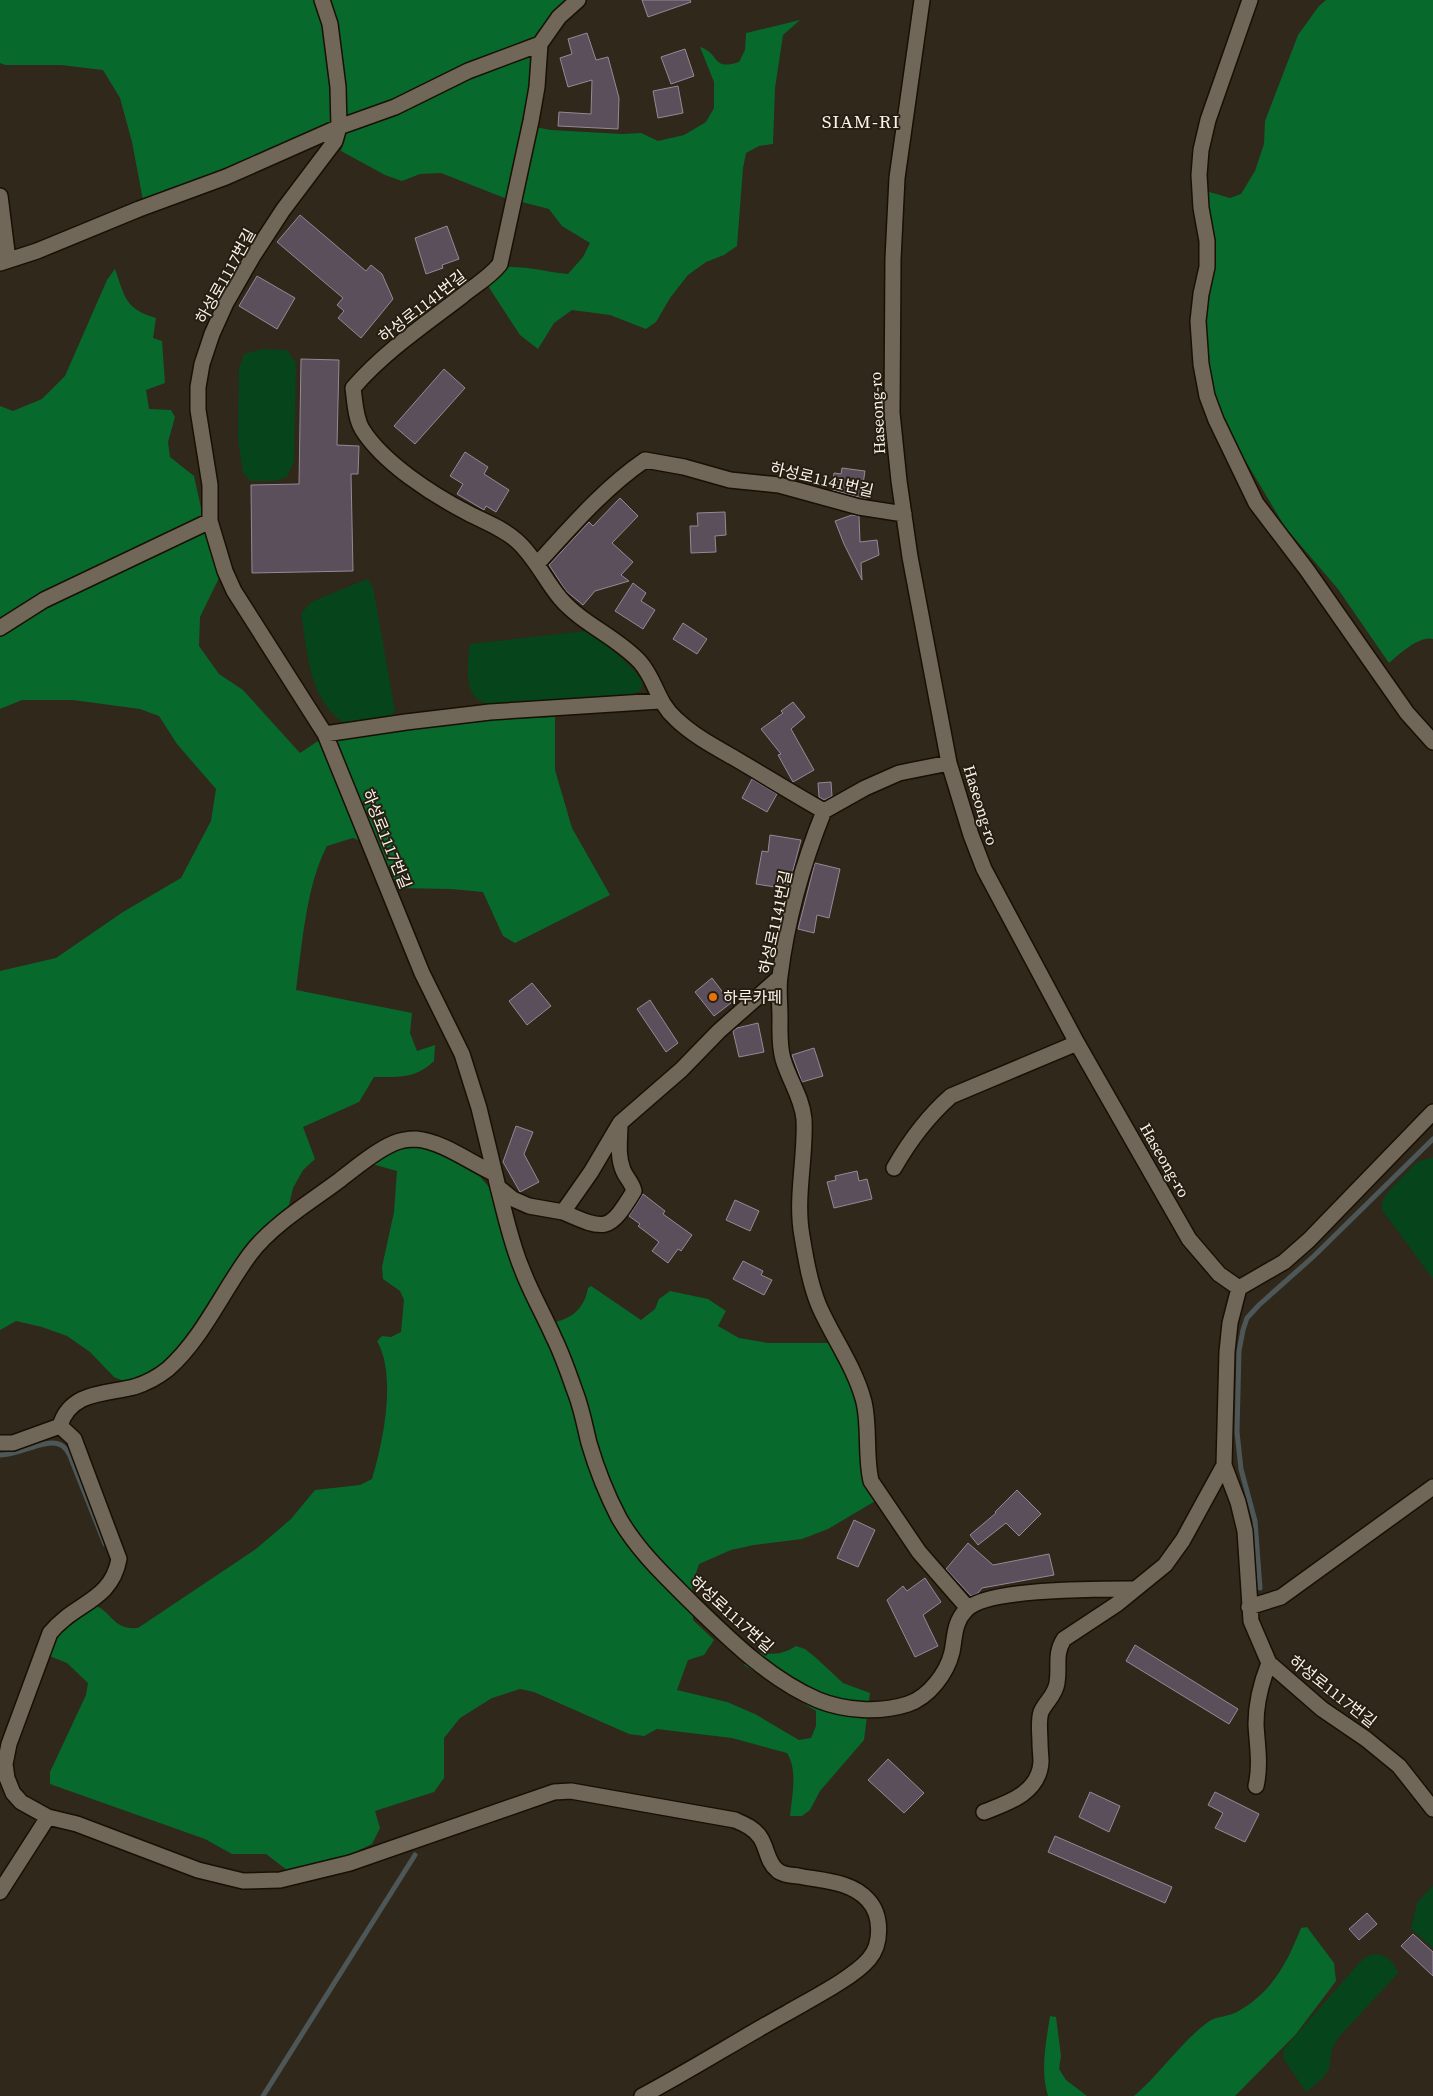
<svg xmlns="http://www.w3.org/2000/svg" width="1433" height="2096" font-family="'Source Serif 4','Noto Sans KR',serif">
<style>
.green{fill:#06451b}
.forest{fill:#08692c}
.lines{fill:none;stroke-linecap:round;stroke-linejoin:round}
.stream{stroke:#4e5758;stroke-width:5}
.building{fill:#5c4f5c;stroke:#968896}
.minor-casing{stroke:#181004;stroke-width:18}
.minor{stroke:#716758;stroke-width:15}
.food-dot{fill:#e8710a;stroke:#261e11;stroke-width:2}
.labels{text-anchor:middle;stroke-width:4;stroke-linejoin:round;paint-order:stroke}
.street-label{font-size:16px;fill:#f9f3eb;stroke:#261e11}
.poi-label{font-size:16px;fill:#f9f3eb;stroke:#261e11;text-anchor:start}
.quarter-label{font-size:19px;letter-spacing:1px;fill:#f9f3eb;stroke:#261e11}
</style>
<rect width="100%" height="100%" fill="#30281a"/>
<path class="green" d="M 262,349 L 287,350 L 296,363 L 294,461 L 287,477 L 274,481 L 251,481 L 243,473 L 238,440 L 239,369 L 244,354 Z
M 367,579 L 373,587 L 395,711 L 389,718 L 344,723 C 308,698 308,654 301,614 L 311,602 Z
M 586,631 C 607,646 628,660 643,682 L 640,691 L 629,696 L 486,704 C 482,702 478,700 475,697 C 465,687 468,658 470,644 Z
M 1433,1157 L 1433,1279 L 1382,1210 L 1382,1202 L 1387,1193 L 1417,1162 Z
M 1433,1885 L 1433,1948 L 1411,1929 L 1417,1903 Z
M 1376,1954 C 1387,1955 1395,1963 1398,1973 L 1338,2038 L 1332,2049 L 1329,2069 L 1323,2078 L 1306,2092 L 1283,2058 L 1284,2049 L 1360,1962 L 1367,1956 Z"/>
<path class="forest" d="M 0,0 L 565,0 L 558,6 L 537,38 L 523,125 L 551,130 L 622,134 L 641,133 L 658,141 L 684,135 L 706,122 L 714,108 L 714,82 L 700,47 C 721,54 711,71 739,62 L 745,50 L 746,33 L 800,20 L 783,35 L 775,88 L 773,144 L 759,146 L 746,153 L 743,168 L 737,246 L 724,255 L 706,262 L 688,275 L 670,298 L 656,322 L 646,329 L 610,315 L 572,310 L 554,323 L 538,349 L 520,335 L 488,286 L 507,267 C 527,266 547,272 568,274 L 583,257 L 590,243 L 562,226 L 549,209 L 502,197 L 441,173 L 420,174 L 402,181 L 385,175 L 341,151 L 345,138 L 328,127 L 194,182 L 143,200 L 132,142 L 120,98 L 103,70 L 61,65 L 5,65 L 0,63 Z
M 1326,0 L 1433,0 L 1433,639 C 1420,635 1399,654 1389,663 L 1338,589 L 1285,527 L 1233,440 L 1219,412 L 1203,360 L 1206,191 L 1230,198 L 1241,194 L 1255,171 L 1264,144 L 1265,121 L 1298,35 L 1319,6 Z
M 115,269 C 125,297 125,309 156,318 L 153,338 L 162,341 L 165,383 L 146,390 L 149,409 L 171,410 L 175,417 L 168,442 L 170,457 L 194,476 L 208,540 L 219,578 L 200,617 L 199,646 L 219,674 L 243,690 L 300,753 L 318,741 L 459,721 L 555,717 L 555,770 L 572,828 L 610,895 L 515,943 L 503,936 L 483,892 L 451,889 L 395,888 L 377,847 L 353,838 L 327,846 C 306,886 302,945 296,990 L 412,1013 L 410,1033 L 417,1051 L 435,1045 L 434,1061 C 415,1079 399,1077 374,1077 L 359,1102 L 303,1127 L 315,1159 L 303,1170 L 293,1188 L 288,1209 L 241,1255 L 179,1350 L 160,1368 L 142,1378 L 126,1382 L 114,1377 L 90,1352 L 67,1336 L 42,1327 L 16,1321 L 0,1330 L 0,971 L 56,958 L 123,912 L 181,878 L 211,821 L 216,789 L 177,744 L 159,716 L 140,709 L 73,700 L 22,700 L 0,709 L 0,406 L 13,411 L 42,399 L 65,376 L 107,280 Z
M 403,1146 L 428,1146 L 478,1174 L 492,1191 L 542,1325 C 565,1321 583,1315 588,1288 L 591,1286 L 641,1320 L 655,1309 L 659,1299 L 670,1291 L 708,1299 L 726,1311 L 718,1326 L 739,1338 L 768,1343 L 830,1343 L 852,1387 L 858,1404 L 877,1500 L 828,1529 L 802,1539 L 754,1545 L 731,1550 L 699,1564 L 692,1585 L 693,1620 L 714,1640 L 704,1655 L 688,1660 L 677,1690 L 727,1702 L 755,1714 L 799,1740 L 811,1738 L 816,1726 L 816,1711 L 744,1665 L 751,1651 C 767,1655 781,1656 796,1646 L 805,1649 L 815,1657 L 843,1683 L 870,1693 L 864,1740 L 820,1791 L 810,1810 L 802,1816 L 790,1816 C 792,1795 798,1771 787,1753 L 732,1738 L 657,1729 L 644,1736 L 629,1734 L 534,1692 L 520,1689 L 492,1698 L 460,1718 L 444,1738 L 444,1778 L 434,1792 L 375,1811 L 380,1828 L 372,1844 L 351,1854 L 287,1870 L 266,1854 L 232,1854 L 205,1839 L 50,1784 L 50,1772 L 86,1695 L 88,1683 L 67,1663 L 47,1655 C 61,1625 68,1622 96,1606 C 113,1613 113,1630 138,1628 L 256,1549 L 291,1519 L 315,1490 L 360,1485 L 372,1479 C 383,1443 397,1375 377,1341 L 382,1336 L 391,1337 L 401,1332 L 404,1300 L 400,1291 L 383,1279 L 382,1267 L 394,1212 L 397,1171 L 372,1164 L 392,1150 Z
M 1307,1927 L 1334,1963 L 1336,1981 L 1296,2034 L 1239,2092 L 1235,2096 L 1134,2096 C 1160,2074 1181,2042 1208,2022 C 1216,2016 1228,2017 1237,2012 C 1272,1992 1286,1965 1301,1928 Z
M 1050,2016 L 1056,2017 L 1061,2056 L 1059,2069 L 1066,2080 L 1087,2096 L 1048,2096 C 1040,2070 1046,2043 1050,2016 Z"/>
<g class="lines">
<path class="stream" d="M 0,1455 C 17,1456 47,1437 61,1445 C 67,1448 70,1455 72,1461 L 105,1544
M 1260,1588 L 1255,1521 L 1241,1469 L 1237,1432 L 1239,1351 L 1243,1330 L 1247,1318 L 1259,1305 L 1314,1256 L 1433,1139
M 263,2096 L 415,1855"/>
</g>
<path class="building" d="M 642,0 L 690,0 L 691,2 L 648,17 Z
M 587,33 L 596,60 L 608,57 L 619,98 L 618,129 L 558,126 L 559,112 L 591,114 L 592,80 L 568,87 L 560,58 L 572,54 L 568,39 Z
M 685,49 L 694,76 L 671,84 L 661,57 Z
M 678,86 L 683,113 L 658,118 L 653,91 Z
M 300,215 L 366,271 L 371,265 L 382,274 L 393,299 L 361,338 L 338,318 L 344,311 L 337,305 L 343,298 L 277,242 Z
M 447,226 L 459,259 L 442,265 L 443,268 L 426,274 L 415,238 Z
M 257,276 L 295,298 L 277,329 L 239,306 Z
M 301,359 L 339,360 L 337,445 L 359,446 L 358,474 L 351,474 L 353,571 L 252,573 L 251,485 L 299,484 Z
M 444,369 L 465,388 L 415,444 L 394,426 Z
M 465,452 L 488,467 L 484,474 L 509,490 L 496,512 L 486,506 L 484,510 L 457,494 L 463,484 L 450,476 Z
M 842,468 L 865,471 L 863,484 L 869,484 L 867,499 L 832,490 L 834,473 L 841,474 Z
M 620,498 L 638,516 L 612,543 L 633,562 L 621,575 L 629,581 L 595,591 L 583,605 L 566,591 L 549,565 L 589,522 L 593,526 Z
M 725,512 L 726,535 L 715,536 L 716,552 L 691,553 L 690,526 L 698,526 L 697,513 Z
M 852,515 L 859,516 L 860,542 L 877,540 L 879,555 L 861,563 L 862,580 L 844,544 L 835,521 Z
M 633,583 L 646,593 L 641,601 L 655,610 L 643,629 L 615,611 Z
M 683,623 L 707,639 L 697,654 L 673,639 Z
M 793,702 L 805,717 L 791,729 L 814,770 L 793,782 L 778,755 L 781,754 L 761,729 L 783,713 L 781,711 Z
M 752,779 L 777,794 L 767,812 L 742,798 Z
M 831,782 L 832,796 L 824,800 L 819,797 L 818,783 Z
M 770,835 L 801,840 L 788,889 L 756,884 L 762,851 L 768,852 Z
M 815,863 L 840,869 L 829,918 L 817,915 L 814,933 L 798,929 Z
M 712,978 L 731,1003 L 714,1016 L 695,992 Z
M 532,983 L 551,1006 L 527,1025 L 509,1001 Z
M 650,1000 L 678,1043 L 666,1052 L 637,1009 Z
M 758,1023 L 764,1052 L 739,1057 L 733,1031 L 737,1028 Z
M 814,1048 L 823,1076 L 802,1082 L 792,1055 Z
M 516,1126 L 533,1132 L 524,1154 L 539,1182 L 520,1192 L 503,1162 Z
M 857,1171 L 859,1181 L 867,1179 L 872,1199 L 834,1208 L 827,1182 L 836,1180 L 835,1176 Z
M 643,1194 L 665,1211 L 663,1214 L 692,1235 L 681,1251 L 678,1249 L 668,1263 L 652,1251 L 659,1242 L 638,1226 L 640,1224 L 629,1216 Z
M 735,1200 L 759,1211 L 750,1231 L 726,1220 Z
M 743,1261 L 763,1271 L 761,1275 L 772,1280 L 764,1295 L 733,1279 Z
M 1017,1490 L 1041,1514 L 1019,1536 L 1006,1523 L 978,1545 L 970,1535 L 996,1513 L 995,1512 Z
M 854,1520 L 875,1530 L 858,1567 L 837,1558 Z
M 968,1543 L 993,1565 L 1049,1554 L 1054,1575 L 982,1588 L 978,1593 L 971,1596 L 946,1569 Z
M 925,1578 L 941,1602 L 923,1615 L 938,1646 L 915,1657 L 887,1600 L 903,1586 L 907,1591 Z
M 1135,1645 L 1238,1709 L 1229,1724 L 1126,1661 Z
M 888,1759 L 924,1793 L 904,1813 L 868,1780 Z
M 1090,1792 L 1120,1806 L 1109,1832 L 1079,1817 Z
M 1215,1792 L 1259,1814 L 1245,1842 L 1215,1828 L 1223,1813 L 1208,1805 Z
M 1055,1836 L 1172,1887 L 1165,1903 L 1048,1852 Z
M 1367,1913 L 1377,1924 L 1359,1940 L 1349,1929 Z
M 1413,1934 L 1433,1952 L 1433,1976 L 1401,1946 Z"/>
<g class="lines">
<g class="minor-casing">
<path id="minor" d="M 322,0 L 330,24 L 338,87 L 339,127 L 335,141 L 283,210 L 253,256 L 226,303 L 212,334 L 202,364 L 198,387 L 198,410 L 210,485 L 210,521 L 225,571 L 234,591 L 325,734 L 422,973 L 462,1054 L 479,1108 L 498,1187 L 513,1199 L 529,1206 L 563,1212
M 578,0 L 559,17 L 540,44 L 537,87 L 531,121 L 500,264 C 489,278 475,285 462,296 C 424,325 384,352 353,388 C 355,401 355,417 362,429 C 383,463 433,495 468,513 C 485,522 503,528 517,541 C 535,557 545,580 560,598 C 582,624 617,637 640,662 C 656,680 656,701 676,719 C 694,736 715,747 736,759 C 765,776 794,794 824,811
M 922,0 L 897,178 L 893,259 L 892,413 L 899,481 L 910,557 L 949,763 L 971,835 L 984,869 L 1077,1043 L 1189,1239 L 1219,1274 L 1239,1288 L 1284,1262 L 1309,1240 L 1433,1112
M 1250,0 L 1208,120 L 1201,150 L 1199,175 L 1201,208 L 1207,241 L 1207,267 L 1201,294 L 1198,321 L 1201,364 L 1207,396 L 1216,420 L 1256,503 L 1307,570 L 1407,713 L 1433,742
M 0,196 L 8,260
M 0,263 L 37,251 L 139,209 L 226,177 L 339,127 L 395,107 L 468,71 L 540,44
M 537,564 C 570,528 604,488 645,460 L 684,467 L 730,480 L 779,485 L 859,507 L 904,514
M 0,628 L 44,600 L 210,521
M 325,734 L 406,722 L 490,712 L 660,701
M 949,763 L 899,773 L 865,788 L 824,811 C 803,863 787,920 780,976 C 778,989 780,1004 780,1017 C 780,1030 779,1046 783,1059 C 789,1080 802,1097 804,1119 C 806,1158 795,1197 802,1236 C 806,1260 810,1284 819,1306 C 833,1338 855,1367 864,1402 C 870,1428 865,1455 871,1481 L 919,1552 L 967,1607
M 620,1123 L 591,1172 L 563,1212 C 606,1231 609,1232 634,1191 C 632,1182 626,1178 623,1170 C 617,1155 620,1139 620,1123 L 681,1070 L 719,1031 L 780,977
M 894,1168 C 910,1140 927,1117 951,1096 L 1077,1043
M 498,1187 C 505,1214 511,1243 522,1269 C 531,1293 544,1315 554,1338 C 563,1356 569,1375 576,1394 C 582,1410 585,1427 589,1443 C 596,1467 607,1495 619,1518 C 638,1551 665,1576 691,1602 C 729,1639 769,1679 818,1700 C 845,1711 880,1713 908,1704 C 929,1697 947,1673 952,1652 C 955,1637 954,1622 966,1610 C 986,1588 1102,1589 1134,1589
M 1239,1288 L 1230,1323 L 1227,1352 L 1224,1465 L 1238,1502 L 1245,1531 L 1251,1621 L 1269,1663 L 1322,1709 L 1366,1739 L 1399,1766 L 1433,1809
M 60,1426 C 70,1391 106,1394 134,1387 C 147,1383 158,1377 168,1369 C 203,1338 223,1290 251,1253 C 273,1224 312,1201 341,1179 C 356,1167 377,1150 394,1143 C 401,1140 409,1139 416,1139 C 442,1141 471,1163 495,1174
M 0,1443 L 13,1443 L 60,1426 L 74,1439 L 119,1559 C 111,1602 75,1602 50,1633 L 9,1744 L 5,1764 L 7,1778 L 13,1793 L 21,1802 L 48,1817 L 77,1824 L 198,1870 L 243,1881 L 280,1880 L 350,1863 L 554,1792 L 571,1791 L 735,1820 C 744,1824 754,1828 760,1837 C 767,1847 767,1862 777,1870 C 782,1875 792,1875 798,1876 C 823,1881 851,1881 868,1900 C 882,1915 882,1944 869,1959 C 853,1978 809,2000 787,2013 C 738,2040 691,2070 642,2096
M 1249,1607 L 1281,1597 L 1433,1487
M 1256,1786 C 1261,1764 1257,1745 1256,1724 C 1256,1702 1261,1683 1269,1663
M 984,1812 C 1008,1803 1039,1793 1041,1762 C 1041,1756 1040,1749 1040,1743 C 1040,1734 1038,1721 1041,1712 C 1046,1701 1055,1696 1057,1683 C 1060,1665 1054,1655 1064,1639 L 1117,1604 L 1165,1565 L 1183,1540 L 1224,1465
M 0,1892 L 48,1817"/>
</g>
<use href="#minor" class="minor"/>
</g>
<circle class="food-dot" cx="713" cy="997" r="5"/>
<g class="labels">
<g class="street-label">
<text transform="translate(225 276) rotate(-61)" y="6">하성로1117번길</text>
<text transform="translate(422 306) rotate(-38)" y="6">하성로1141번길</text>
<text transform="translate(877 413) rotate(-93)" y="6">Haseong-ro</text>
<text transform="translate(822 479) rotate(13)" y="6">하성로1141번길</text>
<text transform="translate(981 805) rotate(73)" y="6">Haseong-ro</text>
<text transform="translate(387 839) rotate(68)" y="6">하성로1117번길</text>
<text transform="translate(775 922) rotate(-78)" y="6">하성로1141번길</text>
<text transform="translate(1165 1160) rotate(60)" y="6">Haseong-ro</text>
<text transform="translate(732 1614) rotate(42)" y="6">하성로1117번길</text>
<text transform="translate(1333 1691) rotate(38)" y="6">하성로1117번길</text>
</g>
<g class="poi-label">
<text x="723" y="1003">하루카페</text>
</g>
<g class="quarter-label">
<text x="861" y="128">SIAM-RI</text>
</g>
</g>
</svg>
